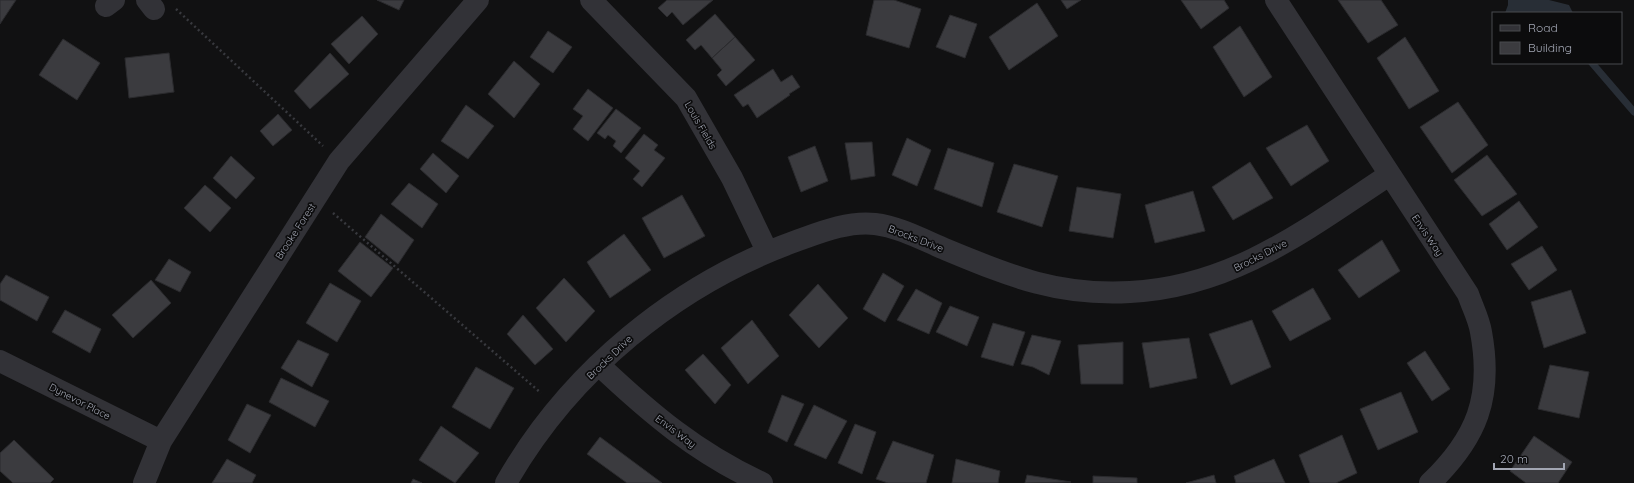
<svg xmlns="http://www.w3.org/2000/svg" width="1634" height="483" font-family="Quicksand,sans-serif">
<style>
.water{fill:#282e36}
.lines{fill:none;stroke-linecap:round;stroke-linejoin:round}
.stream{stroke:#282e36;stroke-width:7}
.building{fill:#3b3b3f;stroke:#2b2b2e}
.path{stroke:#38393e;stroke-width:2.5;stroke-dasharray:2 3;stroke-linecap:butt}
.minor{stroke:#323237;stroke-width:22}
.labels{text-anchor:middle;stroke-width:3.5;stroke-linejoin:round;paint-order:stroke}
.street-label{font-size:10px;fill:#a2a6b3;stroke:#0c0c0d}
</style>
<rect width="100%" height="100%" fill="#111112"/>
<path class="water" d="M 1508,0 L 1549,0 L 1569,5 L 1573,13 L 1505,13 L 1508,5 Z"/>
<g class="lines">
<path class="stream" d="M 1592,63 L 1634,112"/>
</g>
<path class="building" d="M 0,0 L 16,0 L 0,24 Z
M 377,0 L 404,0 L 399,10 Z
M 667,0 L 713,0 L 683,25 L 672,12 L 667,17 L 658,8 Z
M 874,0 L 894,0 L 921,9 L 909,48 L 866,35 Z
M 1061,0 L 1081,0 L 1067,9 Z
M 1181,0 L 1224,0 L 1229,8 L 1201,29 Z
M 1338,0 L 1381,0 L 1398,25 L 1368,43 Z
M 1037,3 L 1058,36 L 1009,70 L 989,37 Z
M 715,14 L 735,37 L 712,58 L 701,45 L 695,50 L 686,40 Z
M 950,15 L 977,24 L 965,58 L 936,47 Z
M 362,16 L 378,34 L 349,64 L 331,44 Z
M 1240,26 L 1272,77 L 1244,97 L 1213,47 Z
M 548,31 L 572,47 L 553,73 L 530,57 Z
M 735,37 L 755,60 L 726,86 L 717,75 L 722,70 L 712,58 Z
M 1405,37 L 1439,91 L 1409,109 L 1377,58 Z
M 63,39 L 100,63 L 77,100 L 39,75 Z
M 169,53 L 174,92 L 129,98 L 125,58 Z
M 330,53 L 349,74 L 310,109 L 294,91 Z
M 514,61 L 540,84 L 514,118 L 488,94 Z
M 773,69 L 781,82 L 792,75 L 800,87 L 789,94 L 790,95 L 757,118 L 748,104 L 743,107 L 734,95 Z
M 588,89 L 613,108 L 588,141 L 573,129 L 583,116 L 573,109 Z
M 1458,102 L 1488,145 L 1452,173 L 1420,127 Z
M 466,105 L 494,126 L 468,159 L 441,141 Z
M 616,109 L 641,128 L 621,153 L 613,146 L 616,141 L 608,135 L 605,139 L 597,133 Z
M 278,114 L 292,130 L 273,146 L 260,131 Z
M 1307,125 L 1329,161 L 1291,186 L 1266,148 Z
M 644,134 L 658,145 L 654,150 L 665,158 L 642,187 L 633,179 L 640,171 L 625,158 Z
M 907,138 L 931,150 L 917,186 L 892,175 Z
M 872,142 L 875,176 L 851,180 L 845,143 Z
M 815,146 L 828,181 L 801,192 L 788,157 Z
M 948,148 L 994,163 L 982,207 L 934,189 Z
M 433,153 L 459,176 L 446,193 L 420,169 Z
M 1487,155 L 1517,194 L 1482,216 L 1454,180 Z
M 231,156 L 255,178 L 236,199 L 213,178 Z
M 1250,162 L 1273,198 L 1233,220 L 1212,187 Z
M 1014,164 L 1058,176 L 1042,227 L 997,212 Z
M 409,183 L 438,204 L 422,228 L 391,204 Z
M 205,185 L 231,208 L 210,232 L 184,208 Z
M 1077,187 L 1121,194 L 1113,238 L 1069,231 Z
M 1193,191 L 1205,231 L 1155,243 L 1145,205 Z
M 682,195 L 705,236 L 664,258 L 642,218 Z
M 1519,201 L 1538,227 L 1507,250 L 1489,224 Z
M 381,214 L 414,240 L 398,264 L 365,237 Z
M 624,234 L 651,270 L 610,298 L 587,262 Z
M 1382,240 L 1400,271 L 1359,298 L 1338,270 Z
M 360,242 L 393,268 L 371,297 L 338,271 Z
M 1542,246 L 1557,270 L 1529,290 L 1511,264 Z
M 169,259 L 191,272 L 180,292 L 155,280 Z
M 883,273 L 904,286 L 885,322 L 863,309 Z
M 6,275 L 49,297 L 37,321 L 0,300 L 0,284 Z
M 564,278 L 595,311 L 566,342 L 536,308 Z
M 151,280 L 171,303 L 133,338 L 112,315 Z
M 330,283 L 361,301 L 337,342 L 306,323 Z
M 818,284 L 848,318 L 819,348 L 789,315 Z
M 1313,288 L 1331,319 L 1290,341 L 1272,311 Z
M 916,289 L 942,303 L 929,334 L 897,320 Z
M 1571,290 L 1586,333 L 1544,348 L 1531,302 Z
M 950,306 L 979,317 L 967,346 L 936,332 Z
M 65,310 L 101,329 L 90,353 L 52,332 Z
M 523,315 L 553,349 L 535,365 L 507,334 Z
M 752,320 L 779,356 L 748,384 L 721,348 Z
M 1252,320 L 1271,367 L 1231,385 L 1209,334 Z
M 993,323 L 1025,332 L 1013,366 L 981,357 Z
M 1032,335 L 1061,341 L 1049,375 L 1033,367 L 1021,364 Z
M 1189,338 L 1197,378 L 1150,388 L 1142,343 Z
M 298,340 L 329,354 L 312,387 L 281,368 Z
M 1123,342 L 1123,384 L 1081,384 L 1078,345 Z
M 1425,351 L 1450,389 L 1432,401 L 1407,363 Z
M 703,354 L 731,385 L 715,404 L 685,370 Z
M 1550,365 L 1589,372 L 1579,418 L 1538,409 Z
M 476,367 L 514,388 L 490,429 L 452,407 Z
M 281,378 L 329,401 L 315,427 L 269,402 Z
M 1401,392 L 1418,432 L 1378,450 L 1360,409 Z
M 782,395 L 804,404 L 787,442 L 768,432 Z
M 247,404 L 271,415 L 250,453 L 228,440 Z
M 814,405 L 847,421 L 826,459 L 794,445 Z
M 855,424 L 876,432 L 862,474 L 838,463 Z
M 441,426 L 479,453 L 455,483 L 419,460 Z
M 1342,435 L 1357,473 L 1336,483 L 1310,483 L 1299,455 Z
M 1534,436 L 1572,462 L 1558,483 L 1526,483 L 1510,471 Z
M 600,437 L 662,483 L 627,483 L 587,454 Z
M 14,440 L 54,479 L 50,483 L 13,483 L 0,471 L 0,453 Z
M 893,441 L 934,455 L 926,483 L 888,483 L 876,479 Z
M 227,459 L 256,475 L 252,483 L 212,483 Z
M 956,459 L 1000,471 L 998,483 L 952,483 Z
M 1274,459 L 1285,483 L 1236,483 L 1234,476 Z
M 1027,475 L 1071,482 L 1025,483 Z
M 1214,475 L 1216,483 L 1186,483 Z
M 1093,476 L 1137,478 L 1137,483 L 1093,483 Z
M 413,479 L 422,483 L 411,483 Z"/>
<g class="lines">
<path class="path" d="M 176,9 L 323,146
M 333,213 L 541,393"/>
<path class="minor" d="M 147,0 L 154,9
M 591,0 L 686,98 L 732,178 L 767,251
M 1276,0 L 1468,294 C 1472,306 1479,319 1481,332 C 1493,397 1477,438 1430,483
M 106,6 L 114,0
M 0,361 L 161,441
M 599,365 C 651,414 697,453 762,483
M 144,483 L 161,441 L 339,161 L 478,0
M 506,483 C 569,372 676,284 796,241 C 821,232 848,221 875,224 C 900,227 925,241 947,250 C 1012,277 1059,296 1130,292 C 1233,287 1307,229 1389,175"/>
</g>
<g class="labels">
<g class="street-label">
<text transform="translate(701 125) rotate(60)" y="4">Louis Fields</text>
<text transform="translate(295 231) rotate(-57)" y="4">Brooke Forest</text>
<text transform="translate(1428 235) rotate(56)" y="4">Envis Way</text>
<text transform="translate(916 238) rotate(21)" y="4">Brocks Drive</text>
<text transform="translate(1260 255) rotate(-27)" y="4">Brocks Drive</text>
<text transform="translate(609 357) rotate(-44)" y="4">Brocks Drive</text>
<text transform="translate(80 401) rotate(27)" y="4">Dynevor Place</text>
<text transform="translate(676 431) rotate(37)" y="4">Envis Way</text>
</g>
</g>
<rect x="1492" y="12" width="130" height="52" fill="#0c0c0d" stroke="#484a4f"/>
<rect x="1500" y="25" width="20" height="6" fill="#323237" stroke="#484a4f"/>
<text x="1528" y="32" font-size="12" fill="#a2a6b3">Road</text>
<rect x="1500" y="42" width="20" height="12" fill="#3b3b3f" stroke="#484a4f"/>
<text x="1528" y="52" font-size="12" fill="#a2a6b3">Building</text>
<path d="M1494 463v6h70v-6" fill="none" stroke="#a2a6b3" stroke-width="2"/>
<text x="1500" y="463" font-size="12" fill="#a2a6b3" stroke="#0c0c0d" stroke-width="3" paint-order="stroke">20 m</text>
</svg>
